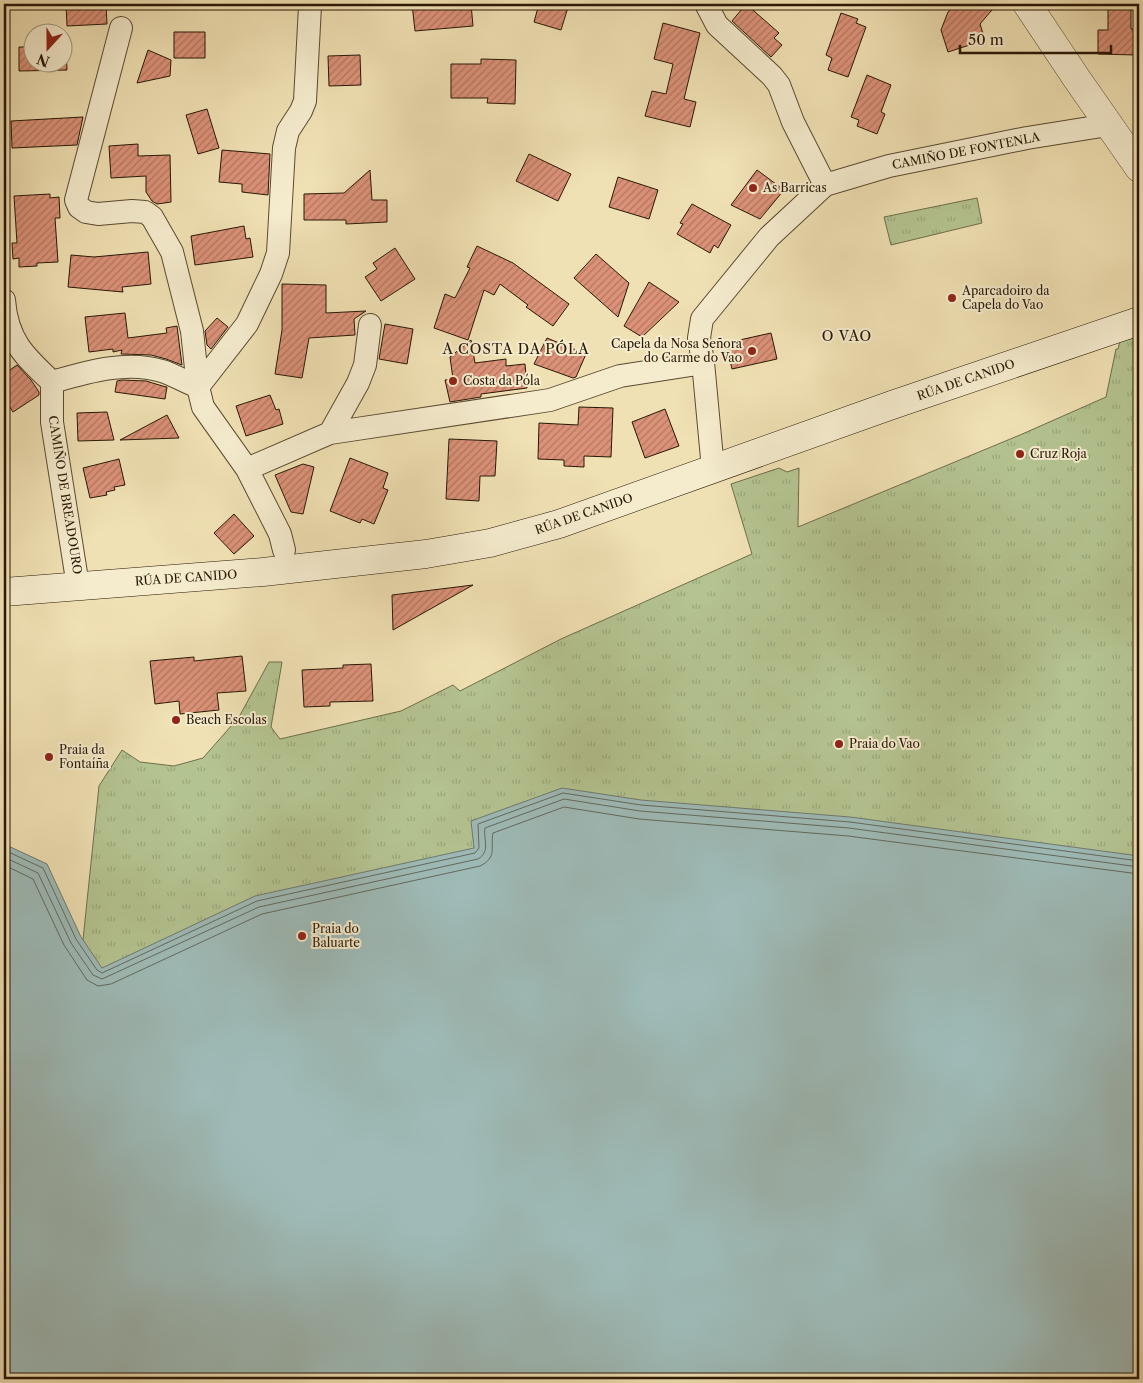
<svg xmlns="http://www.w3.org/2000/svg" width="1143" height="1383" font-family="'Libre Caslon Text',serif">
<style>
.park{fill:url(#park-tufts);stroke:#6e6e4b}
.water{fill:#9ebbb8;stroke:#6f7970}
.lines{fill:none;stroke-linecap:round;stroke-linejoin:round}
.shore{stroke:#63695e;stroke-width:1}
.building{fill:url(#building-hatch);stroke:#281705}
.minor-casing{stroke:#5a4a31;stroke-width:24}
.tertiary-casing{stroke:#5a4a31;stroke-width:29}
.secondary-casing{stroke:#281705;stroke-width:29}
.minor{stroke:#f5ecce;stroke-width:22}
.tertiary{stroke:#f5ecce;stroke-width:28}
.secondary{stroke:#f5ecce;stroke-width:28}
.poi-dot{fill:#8f2418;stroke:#f5ecce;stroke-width:2}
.labels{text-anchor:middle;stroke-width:4;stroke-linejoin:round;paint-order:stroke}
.street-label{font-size:12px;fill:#281705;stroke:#f5ecce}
.poi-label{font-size:12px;fill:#281705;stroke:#f5ecce;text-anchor:start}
.neighbourhood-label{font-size:14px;letter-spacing:1px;fill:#281705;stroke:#f5ecce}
</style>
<defs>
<pattern id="park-tufts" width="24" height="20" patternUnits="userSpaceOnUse" patternTransform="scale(1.25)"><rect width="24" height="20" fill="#b4c491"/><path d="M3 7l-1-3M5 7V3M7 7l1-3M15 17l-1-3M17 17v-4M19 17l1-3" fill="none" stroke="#9ba87c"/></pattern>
<pattern id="building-hatch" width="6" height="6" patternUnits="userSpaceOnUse" patternTransform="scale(1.25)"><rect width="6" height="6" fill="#dc9279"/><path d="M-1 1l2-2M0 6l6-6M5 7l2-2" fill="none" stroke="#b27661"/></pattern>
</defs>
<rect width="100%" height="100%" fill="#f0e1b4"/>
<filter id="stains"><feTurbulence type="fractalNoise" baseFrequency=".004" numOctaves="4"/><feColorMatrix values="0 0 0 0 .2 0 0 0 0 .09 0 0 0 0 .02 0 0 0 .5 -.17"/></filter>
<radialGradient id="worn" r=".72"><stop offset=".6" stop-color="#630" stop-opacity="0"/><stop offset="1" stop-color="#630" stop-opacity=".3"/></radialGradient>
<path class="park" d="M 977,198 L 982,223 L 891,245 L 884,217 Z
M 1139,337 L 1139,981 L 68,1084 L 99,786 L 122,750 L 140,762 L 174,766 L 203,758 L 239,717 L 269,662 L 282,662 L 271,727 L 280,739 L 401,711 L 453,685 L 460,691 L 561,639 L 752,554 L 731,484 L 779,468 L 787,472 L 799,468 L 798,527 L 1020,435 L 1106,397 L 1116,349 L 1118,349 L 1120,341 Z"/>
<path class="water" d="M 562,788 L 641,800 L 850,817 L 1139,856 L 1139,1379 L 4,1379 L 4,844 L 47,864 L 81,937 L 102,968 L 255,896 L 474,848 L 471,821 Z"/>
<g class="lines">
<path class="shore" d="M 4,850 L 43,868 L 76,939 L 97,970 L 102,973 L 257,901 L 475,853 L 479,848 L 478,824 L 563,793 L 641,805 L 850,822 L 1139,861
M 4,857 L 38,873 L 71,943 L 93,975 L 102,979 L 259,907 L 478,859 C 491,851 483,840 485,828 L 564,799 L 640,811 L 849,828 L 1139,867
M 4,865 L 33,879 L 64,945 L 87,980 L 98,986 L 111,984 L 262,914 L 480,866 C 498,857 490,847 493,833 L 564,807 L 639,819 L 848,836 L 1139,874"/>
</g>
<path class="building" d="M 66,4 L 106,4 L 107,24 L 67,26 Z
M 412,4 L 471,4 L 473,26 L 415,31 Z
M 539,4 L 569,4 L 561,30 L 534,22 Z
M 746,4 L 779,33 L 774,38 L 782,45 L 771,57 L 732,21 Z
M 955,4 L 997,4 L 980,24 L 985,40 L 948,52 L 941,30 L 948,12 Z
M 1108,4 L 1131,4 L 1131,29 L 1136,29 L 1136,55 L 1098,54 L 1098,30 L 1108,30 Z
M 841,13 L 858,19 L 856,23 L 866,27 L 848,77 L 828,70 L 832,58 L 826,55 Z
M 663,23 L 700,33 L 684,99 L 696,102 L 690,127 L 645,116 L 652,91 L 666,94 L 673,64 L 654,59 Z
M 174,32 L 205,32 L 205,58 L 174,58 Z
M 62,46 L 66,46 L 67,70 L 19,71 L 19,47 L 32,47 L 32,62 L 62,62 Z
M 148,50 L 171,60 L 170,76 L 137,83 Z
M 360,55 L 361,85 L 329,86 L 328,56 Z
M 481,59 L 516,60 L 515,104 L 487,103 L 488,98 L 451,98 L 451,64 L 481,64 Z
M 867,75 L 891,85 L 881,112 L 885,114 L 877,134 L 857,126 L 859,120 L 851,117 Z
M 207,109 L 219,148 L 198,154 L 186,115 Z
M 83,117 L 77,145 L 12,148 L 11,121 Z
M 138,144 L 138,156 L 170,155 L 171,202 L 157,204 L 152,201 L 146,192 L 146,176 L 111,178 L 109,146 Z
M 222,150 L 270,154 L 268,195 L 242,192 L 242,184 L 219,182 Z
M 529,154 L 571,174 L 558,201 L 516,181 Z
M 370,170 L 372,200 L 387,200 L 387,222 L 346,224 L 346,220 L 304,220 L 304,194 L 344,193 Z
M 757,170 L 784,190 L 760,219 L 731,205 Z
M 618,177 L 658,190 L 649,219 L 609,207 Z
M 50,194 L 50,198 L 59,197 L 60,218 L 55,218 L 58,262 L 37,263 L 37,266 L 19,267 L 19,258 L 13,259 L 12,243 L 17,243 L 14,196 Z
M 692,204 L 731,225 L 718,248 L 714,245 L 710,253 L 677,234 L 683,224 L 680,223 Z
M 244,226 L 246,239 L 250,238 L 253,257 L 195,265 L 191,236 Z
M 477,246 L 513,263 L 569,304 L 553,326 L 526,307 L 528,305 L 500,284 L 494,295 L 484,290 L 468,340 L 434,328 L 445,294 L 455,298 L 470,268 L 467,267 Z
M 395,248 L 415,279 L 381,301 L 365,277 L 377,269 L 373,263 Z
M 148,252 L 151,284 L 122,287 L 123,292 L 68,287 L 71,255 L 94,257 Z
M 596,254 L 629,283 L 618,317 L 574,278 Z
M 649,282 L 679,302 L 642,337 L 624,326 Z
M 282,284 L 326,285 L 326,313 L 366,311 L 354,319 L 355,335 L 309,338 L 302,378 L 275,374 L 282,330 Z
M 125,313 L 128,338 L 167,333 L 166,328 L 177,326 L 182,365 L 166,359 L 151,355 L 121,354 L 122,350 L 113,352 L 113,349 L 89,352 L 85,317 Z
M 217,318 L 228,327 L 211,349 L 207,345 L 205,331 Z
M 385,324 L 413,329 L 407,364 L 379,359 Z
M 771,333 L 777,359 L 732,369 L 726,343 Z
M 547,338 L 586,354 L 576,377 L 573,378 L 534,364 Z
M 471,340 L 475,363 L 506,359 L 506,366 L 525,364 L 527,388 L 481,394 L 481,397 L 450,402 L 445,380 L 453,379 L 450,357 Z
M 17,365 L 31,380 L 39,392 L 39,395 L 13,412 L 4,398 L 4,374 Z
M 122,380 L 146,381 L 166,387 L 167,387 L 165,399 L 115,392 L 117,381 Z
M 270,395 L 276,410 L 279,409 L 283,424 L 246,436 L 236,406 Z
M 579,407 L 613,408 L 611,457 L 584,456 L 584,467 L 564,466 L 564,460 L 538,459 L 539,423 L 578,425 Z
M 665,409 L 679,446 L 645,458 L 632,422 Z
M 107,412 L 114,440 L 78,441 L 77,413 Z
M 167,415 L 179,438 L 120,440 Z
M 449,439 L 497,441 L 495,476 L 480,476 L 479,501 L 446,499 Z
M 350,458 L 388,473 L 383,488 L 388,490 L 374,524 L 362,519 L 360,523 L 330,511 Z
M 119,459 L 125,485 L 114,487 L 115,490 L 106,492 L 107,495 L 90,498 L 83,468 Z
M 303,464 L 314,467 L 303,514 L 291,512 L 275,475 Z
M 234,514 L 254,536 L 234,554 L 214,533 Z
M 473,585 L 393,630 L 392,595 Z
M 242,656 L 246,691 L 217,693 L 219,710 L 180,714 L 179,701 L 155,704 L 150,661 L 194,657 L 194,661 Z
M 371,664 L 373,701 L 330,702 L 330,706 L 304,707 L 302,670 L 343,668 L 343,665 Z"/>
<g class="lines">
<g class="minor-casing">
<path id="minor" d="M 706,4 L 717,25 L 772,76 L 779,85 L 793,122 L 825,185
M 121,28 L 76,200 L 79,207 L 86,212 L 98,214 L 132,211 L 145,212 L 152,217 L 172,252 L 192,331 L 198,387 L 203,407 L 247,469 L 330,433 L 550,400 L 620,376 L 691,365 L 703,362
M 4,300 C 7,340 24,356 52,382 L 52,422 L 78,586
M 52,382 C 87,372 126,360 162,371 C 174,375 186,382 198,387
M 198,387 L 247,324 L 271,274 L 278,253 L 284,148 L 288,131 L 301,111 L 305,101 L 310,6
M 330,433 L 358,383 L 365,365 L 370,325
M 247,469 L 280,534 L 284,550
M 713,469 L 703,362 L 699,338 L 702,319 L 769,237 L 825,185 L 889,166 L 1027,138 L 1108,125"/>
</g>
<g class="tertiary-casing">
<path id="tertiary" d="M 1027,4 L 1077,79 L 1139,168"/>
</g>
<g class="secondary-casing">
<path id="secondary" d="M 4,592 L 263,572 L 426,554 L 490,543 L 559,524 L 892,405 L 1139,321"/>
</g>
<use href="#minor" class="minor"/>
<use href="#tertiary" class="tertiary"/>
<use href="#secondary" class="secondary"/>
</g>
<g class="poi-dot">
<circle cx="753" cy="188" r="5"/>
<circle cx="952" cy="298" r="5"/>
<circle cx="752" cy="351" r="5"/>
<circle cx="453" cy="381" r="5"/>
<circle cx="1020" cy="454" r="5"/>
<circle cx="176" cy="720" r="5"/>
<circle cx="839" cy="744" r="5"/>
<circle cx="49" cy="757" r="5"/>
<circle cx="302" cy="936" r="5"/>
</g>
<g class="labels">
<g class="street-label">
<text transform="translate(966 151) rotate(-11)" y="4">CAMIÑO DE FONTENLA</text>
<text transform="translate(966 380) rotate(-19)" y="4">RÚA DE CANIDO</text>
<text transform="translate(65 495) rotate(81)" y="4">CAMIÑO DE BREADOURO</text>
<text transform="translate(584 514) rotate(-19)" y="4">RÚA DE CANIDO</text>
<text transform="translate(186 578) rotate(-4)" y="4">RÚA DE CANIDO</text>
</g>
<g class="poi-label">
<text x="763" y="192">As Barricas</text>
<text x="962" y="295">Aparcadoiro da<tspan x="962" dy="14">Capela do Vao</tspan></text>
<text x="742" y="348" text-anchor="end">Capela da Nosa Señora<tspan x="742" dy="14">do Carme do Vao</tspan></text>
<text x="463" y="385">Costa da Póla</text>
<text x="1030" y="458">Cruz Roja</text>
<text x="186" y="724">Beach Escolas</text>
<text x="849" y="748">Praia do Vao</text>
<text x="59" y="754">Praia da<tspan x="59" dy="14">Fontaíña</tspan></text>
<text x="312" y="933">Praia do<tspan x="312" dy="14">Baluarte</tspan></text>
</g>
<g class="neighbourhood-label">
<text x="847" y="341">O VAO</text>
<text x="516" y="354">A COSTA DA PÓLA</text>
</g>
</g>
<rect width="1143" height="1383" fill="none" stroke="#f0e1b4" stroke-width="20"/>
<rect x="5" y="5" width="1133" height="1373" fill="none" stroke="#281705" stroke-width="2.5"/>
<rect x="10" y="10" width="1123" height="1363" fill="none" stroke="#281705"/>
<g transform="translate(48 48) rotate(201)"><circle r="24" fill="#f5ecce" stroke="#a3977e"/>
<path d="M0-4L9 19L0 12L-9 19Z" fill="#8f2418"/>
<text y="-8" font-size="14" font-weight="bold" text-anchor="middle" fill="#281705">N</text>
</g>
<path d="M960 45v8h151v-8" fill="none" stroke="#281705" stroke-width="2.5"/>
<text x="968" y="45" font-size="15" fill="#281705" stroke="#f5ecce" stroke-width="4" paint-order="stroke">50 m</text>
<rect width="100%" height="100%" filter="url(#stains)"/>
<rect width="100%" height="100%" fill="url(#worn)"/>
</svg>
